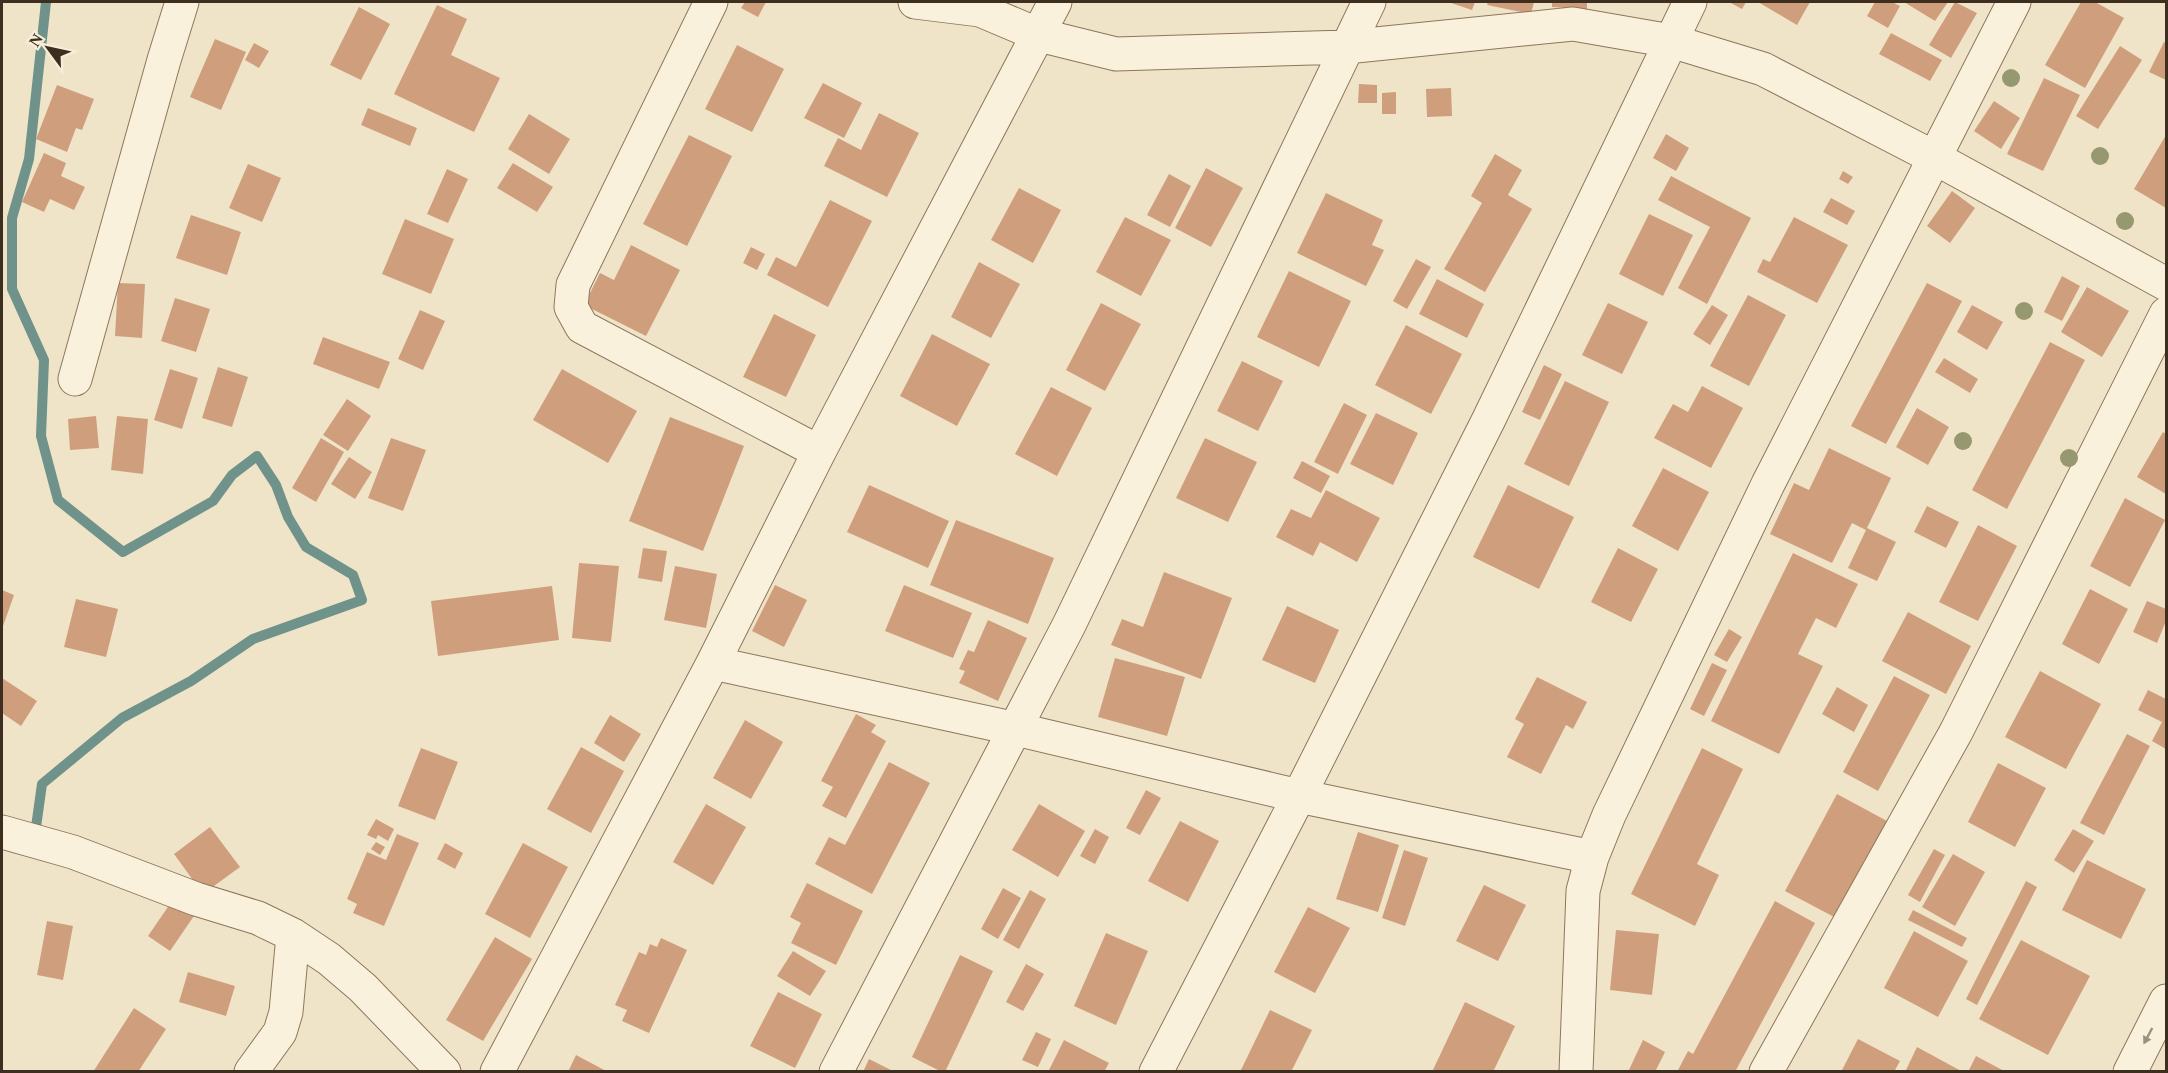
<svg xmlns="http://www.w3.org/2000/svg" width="2168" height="1073" font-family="'Times New Roman',serif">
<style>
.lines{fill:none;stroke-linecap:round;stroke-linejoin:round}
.stream{stroke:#6f938a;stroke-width:10}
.building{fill:#cf9f7d}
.minor-casing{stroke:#8d765c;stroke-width:35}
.minor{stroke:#faf1dc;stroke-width:33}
.tree{fill:#96986f}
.oneway{fill:#9c907e}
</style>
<rect width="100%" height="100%" fill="#f0e4c8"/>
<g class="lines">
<path class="stream" d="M 27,833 L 36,827 L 42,784 L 122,718 L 191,681 L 253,639 L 362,600 L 353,575 L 306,547 L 288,517 L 276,485 L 257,456 L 232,475 L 213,501 L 123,552 L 58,500 L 41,436 L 44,360 L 12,289 L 12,218 L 29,159 L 46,2"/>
</g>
<path class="building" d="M 745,2 L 766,2 L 758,17 L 741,8 Z
M 1448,2 L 1475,2 L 1472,10 Z
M 1488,2 L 1534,2 L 1531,14 L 1487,5 Z
M 1552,2 L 1587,2 L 1587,9 L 1552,7 Z
M 1729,2 L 1746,2 L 1742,9 Z
M 1758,2 L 1810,2 L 1797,25 Z
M 1875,2 L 1892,2 L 1900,6 L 1888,28 L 1867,16 Z
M 1904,2 L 1948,2 L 1935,21 Z
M 1955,2 L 1977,13 L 1951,58 L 1929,45 Z
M 2081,2 L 2095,2 L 2124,18 L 2085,88 L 2045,65 Z
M 437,5 L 467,19 L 451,55 L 500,78 L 474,132 L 394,94 Z
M 359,7 L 390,24 L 361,80 L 330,65 Z
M 1891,33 L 1942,60 L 1930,81 L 1879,54 Z
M 215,39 L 246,52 L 221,110 L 190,97 Z
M 2164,42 L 2166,43 L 2166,80 L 2149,72 Z
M 254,43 L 269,51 L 259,68 L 245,60 Z
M 737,45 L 784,69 L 752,132 L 705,109 Z
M 2120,46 L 2142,60 L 2098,129 L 2076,116 Z
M 2044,78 L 2080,95 L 2043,171 L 2007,154 Z
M 823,83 L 862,103 L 844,138 L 804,118 Z
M 1359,84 L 1377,85 L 1377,103 L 1358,103 Z
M 57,85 L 94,99 L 82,130 L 76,128 L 67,152 L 36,139 Z
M 1451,88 L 1452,116 L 1427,117 L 1426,89 Z
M 1396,92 L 1396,114 L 1382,114 L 1382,93 Z
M 1994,101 L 2020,118 L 2001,149 L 1974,131 Z
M 368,108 L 417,128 L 410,146 L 361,125 Z
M 879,113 L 919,133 L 887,197 L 824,166 L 838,138 L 861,150 Z
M 529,114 L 570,139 L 549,174 L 508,149 Z
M 1666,134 L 1689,148 L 1676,171 L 1653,158 Z
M 689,135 L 732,156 L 687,246 L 643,224 Z
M 2166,135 L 2166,208 L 2134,189 Z
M 44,153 L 66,163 L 61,176 L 85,187 L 74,210 L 50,199 L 44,212 L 22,202 Z
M 1495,154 L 1522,170 L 1508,195 L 1532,209 L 1485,292 L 1444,269 L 1482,203 L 1471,196 Z
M 513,163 L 553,187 L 537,212 L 497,188 Z
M 248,164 L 281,178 L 262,222 L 229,208 Z
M 1206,168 L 1243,188 L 1211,247 L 1175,228 Z
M 447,169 L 468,179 L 448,223 L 427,214 Z
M 1843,171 L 1853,177 L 1848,184 L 1839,179 Z
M 1169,174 L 1191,186 L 1170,227 L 1147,215 Z
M 1671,176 L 1751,218 L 1707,304 L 1678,288 L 1710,227 L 1658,200 Z
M 1019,188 L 1061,210 L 1033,263 L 991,240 Z
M 1952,191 L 1975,208 L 1950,243 L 1927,226 Z
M 1326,193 L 1383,220 L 1372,245 L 1384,250 L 1366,286 L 1297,253 Z
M 1831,198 L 1855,211 L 1847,225 L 1823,212 Z
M 830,200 L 872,221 L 828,307 L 767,275 L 776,257 L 796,267 Z
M 1649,214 L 1693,235 L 1663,296 L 1619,274 Z
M 191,215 L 241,232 L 227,275 L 176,258 Z
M 1125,217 L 1171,240 L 1141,296 L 1096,272 Z
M 1794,217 L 1848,245 L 1817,303 L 1757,272 L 1763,259 L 1770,262 Z
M 405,219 L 454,239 L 431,294 L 382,274 Z
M 631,245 L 680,270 L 646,336 L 584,305 L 600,273 L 614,280 Z
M 751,247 L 765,254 L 757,270 L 743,263 Z
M 1416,259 L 1431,267 L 1407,309 L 1393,301 Z
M 979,262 L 1020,284 L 991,338 L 951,317 Z
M 1289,271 L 1351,301 L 1319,367 L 1257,337 Z
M 2062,276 L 2080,286 L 2062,321 L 2044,312 Z
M 1437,279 L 1484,304 L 1467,338 L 1419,314 Z
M 118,283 L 145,284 L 142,338 L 115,336 Z
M 1927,283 L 1962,301 L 1886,444 L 1851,426 Z
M 2087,287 L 2129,311 L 2102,357 L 2061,332 Z
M 1748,295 L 1786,315 L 1749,386 L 1710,366 Z
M 175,298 L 210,309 L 196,352 L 161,341 Z
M 1101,303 L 1141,324 L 1105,391 L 1066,370 Z
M 1608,303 L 1648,322 L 1622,374 L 1582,355 Z
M 1712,305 L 1728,315 L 1710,345 L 1693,334 Z
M 1972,305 L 2003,322 L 1987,350 L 1957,332 Z
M 420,310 L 445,321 L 423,370 L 398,359 Z
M 774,314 L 816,335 L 786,397 L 743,377 Z
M 1406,325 L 1462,354 L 1431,414 L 1375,385 Z
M 932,334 L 990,364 L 957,426 L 900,396 Z
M 323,337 L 390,362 L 379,389 L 313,364 Z
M 2050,342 L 2085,360 L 2007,509 L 1972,490 Z
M 1944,358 L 1978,379 L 1970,393 L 1935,372 Z
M 1242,361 L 1283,381 L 1258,431 L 1217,411 Z
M 1544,365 L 1562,374 L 1540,420 L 1522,412 Z
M 218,367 L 248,377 L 232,427 L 202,418 Z
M 170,369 L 198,378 L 182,429 L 154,420 Z
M 562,369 L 637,411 L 608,463 L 533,420 Z
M 1565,381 L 1609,402 L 1569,486 L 1524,464 Z
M 1702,386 L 1743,408 L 1711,468 L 1654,438 L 1673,404 L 1688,412 Z
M 1051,387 L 1092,408 L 1057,476 L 1015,454 Z
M 347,399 L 371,416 L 348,451 L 323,435 Z
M 1344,403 L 1367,415 L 1338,474 L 1314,462 Z
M 1917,408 L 1949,427 L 1928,465 L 1896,447 Z
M 1376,413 L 1418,433 L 1393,485 L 1350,464 Z
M 96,416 L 99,448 L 70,450 L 68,419 Z
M 117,416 L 148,419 L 143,474 L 111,470 Z
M 670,417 L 744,446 L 703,551 L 629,521 Z
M 2163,432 L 2166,434 L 2166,494 L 2137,477 Z
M 321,438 L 344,452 L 316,502 L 292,488 Z
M 391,438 L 426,450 L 403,511 L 368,498 Z
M 1205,438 L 1257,462 L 1228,522 L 1176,498 Z
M 1829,448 L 1891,478 L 1867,528 L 1896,542 L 1877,581 L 1848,568 L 1866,530 L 1852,523 L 1832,563 L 1770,534 L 1794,483 L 1809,490 Z
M 349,457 L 372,472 L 355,499 L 331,484 Z
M 1302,461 L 1330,476 L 1321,493 L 1293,478 Z
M 1663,468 L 1709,492 L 1678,551 L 1632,526 Z
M 869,485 L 949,521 L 928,568 L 847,532 Z
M 1508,485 L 1574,517 L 1539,589 L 1473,557 Z
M 1326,490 L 1380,518 L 1357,562 L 1320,542 L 1313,556 L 1276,537 L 1291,509 L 1311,518 Z
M 2125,498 L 2165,520 L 2130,587 L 2090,566 Z
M 1927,506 L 1959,522 L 1946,548 L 1914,532 Z
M 956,520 L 1054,558 L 1028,624 L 930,585 Z
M 1978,525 L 2017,546 L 1978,621 L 1939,602 Z
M 643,548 L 667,551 L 662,582 L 638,578 Z
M 1618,548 L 1658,569 L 1631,622 L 1591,602 Z
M 1793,553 L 1858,584 L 1836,628 L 1816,618 L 1798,654 L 1823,666 L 1779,754 L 1711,721 Z
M 579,563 L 619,566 L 611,642 L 572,638 Z
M 675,566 L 717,574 L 706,628 L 664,620 Z
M 1164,572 L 1232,598 L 1201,679 L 1111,645 L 1122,619 L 1143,627 Z
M 775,585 L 807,600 L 784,647 L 752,631 Z
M 904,585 L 972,613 L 953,658 L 885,631 Z
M 552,586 L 559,640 L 438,656 L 431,601 Z
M 2090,589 L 2128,609 L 2099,664 L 2062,644 Z
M 2,590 L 14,595 L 2,629 Z
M 76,599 L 118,609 L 106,657 L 64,647 Z
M 2147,601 L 2166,609 L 2166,621 L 2157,643 L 2133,632 Z
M 1287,606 L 1339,630 L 1315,683 L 1262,660 Z
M 1908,612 L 1971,646 L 1946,694 L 1882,661 Z
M 988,620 L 1027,638 L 998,701 L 959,683 L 965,671 L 959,669 L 968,650 L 974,652 Z
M 1729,629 L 1742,637 L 1727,662 L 1714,655 Z
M 1115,658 L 1185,677 L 1167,736 L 1098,717 Z
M 1712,663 L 1727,670 L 1704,716 L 1690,709 Z
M 2040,671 L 2101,704 L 2066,769 L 2005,737 Z
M 1894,676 L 1930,695 L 1878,791 L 1843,772 Z
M 1537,677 L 1587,702 L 1573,729 L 1566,725 L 1541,774 L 1507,757 L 1524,724 L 1515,719 Z
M 2,678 L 37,701 L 21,726 L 2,713 Z
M 1837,687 L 1868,705 L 1854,732 L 1822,714 Z
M 2148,690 L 2166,699 L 2166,749 L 2152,741 L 2162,722 L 2138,710 Z
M 856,714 L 876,725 L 871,732 L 886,741 L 846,818 L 822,806 L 833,787 L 821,781 Z
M 610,715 L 641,734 L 624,762 L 594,743 Z
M 745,720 L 783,742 L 751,799 L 713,778 Z
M 2127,734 L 2150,746 L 2104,835 L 2080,823 Z
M 581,747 L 624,771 L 591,833 L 547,809 Z
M 421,748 L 458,762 L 435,820 L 398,806 Z
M 1702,748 L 1743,769 L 1697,864 L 1719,875 L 1695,926 L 1631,894 Z
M 889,762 L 930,783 L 872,894 L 815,864 L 829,837 L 845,845 Z
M 1998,763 L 2046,788 L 2015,847 L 1968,822 Z
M 1146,790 L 1161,798 L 1140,835 L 1126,828 Z
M 1837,794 L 1887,821 L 1836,918 L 1785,891 Z
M 706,804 L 746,827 L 713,885 L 673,862 Z
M 1039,804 L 1085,831 L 1058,877 L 1012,850 Z
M 376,819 L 394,829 L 388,841 L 378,835 L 376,839 L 367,835 Z
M 1180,821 L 1219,841 L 1188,902 L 1148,881 Z
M 210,827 L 240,867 L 203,894 L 174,854 Z
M 1095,829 L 1109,837 L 1095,864 L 1080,856 Z
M 2073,829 L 2094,841 L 2074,873 L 2054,860 Z
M 1358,832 L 1399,845 L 1378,912 L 1336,899 Z
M 397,834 L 419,843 L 384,926 L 353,913 L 357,904 L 347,899 L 367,852 L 386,860 Z
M 376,842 L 385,847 L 380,855 L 371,849 Z
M 445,843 L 463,853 L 455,869 L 437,859 Z
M 523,843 L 568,867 L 530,938 L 485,914 Z
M 1934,849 L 1945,855 L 1920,902 L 1908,895 Z
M 1404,850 L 1428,858 L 1405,926 L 1382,918 Z
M 1953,854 L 1985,872 L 1955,926 L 1922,907 Z
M 2087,860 L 2146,889 L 2121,939 L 2062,910 Z
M 2026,881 L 2037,887 L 1977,1005 L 1966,999 Z
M 807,883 L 863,911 L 836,965 L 791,943 L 801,923 L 790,917 Z
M 1484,885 L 1526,905 L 1498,961 L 1456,941 Z
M 1003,888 L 1021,898 L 998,939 L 981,929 Z
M 1030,890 L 1046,899 L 1019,949 L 1003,940 Z
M 174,898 L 196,913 L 170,951 L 148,936 Z
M 1775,901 L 1815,923 L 1735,1072 L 1677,1072 L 1688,1051 L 1693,1054 Z
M 1308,907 L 1350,928 L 1315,993 L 1274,972 Z
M 1913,910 L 1967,938 L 1962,947 L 1908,920 Z
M 47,921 L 73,926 L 63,980 L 37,975 Z
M 1616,930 L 1659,934 L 1652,995 L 1610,990 Z
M 1914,931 L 1968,961 L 1938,1017 L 1884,988 Z
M 1106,933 L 1148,951 L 1116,1025 L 1074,1006 Z
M 495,937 L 532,959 L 483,1041 L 446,1020 Z
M 661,938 L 687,950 L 649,1033 L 622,1021 L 627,1010 L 615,1005 L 639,952 L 646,955 L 650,944 L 657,947 Z
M 2021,940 L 2090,976 L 2048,1055 L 1979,1019 Z
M 793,951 L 826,971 L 810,996 L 777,976 Z
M 960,955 L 993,971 L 945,1072 L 942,1072 L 912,1057 Z
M 1026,964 L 1044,974 L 1023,1011 L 1006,1002 Z
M 188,972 L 235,986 L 226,1016 L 179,1002 Z
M 778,992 L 822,1014 L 795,1068 L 750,1046 Z
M 1465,1002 L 1515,1026 L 1493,1072 L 1432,1072 Z
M 134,1008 L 166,1029 L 138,1072 L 93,1072 Z
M 1270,1010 L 1312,1030 L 1291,1072 L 1240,1072 Z
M 1036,1032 L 1051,1039 L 1038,1067 L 1022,1060 Z
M 1858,1039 L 1900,1061 L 1894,1072 L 1841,1072 Z
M 1064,1040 L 1109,1063 L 1104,1072 L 1048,1072 Z
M 1643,1040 L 1665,1052 L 1655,1072 L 1628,1072 Z
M 1917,1047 L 1963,1072 L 1905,1072 Z
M 576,1055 L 608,1072 L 568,1072 Z
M 1976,1056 L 2006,1072 L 1968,1072 Z
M 869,1059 L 895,1072 L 863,1072 Z"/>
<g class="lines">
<g class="minor-casing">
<path id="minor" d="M 711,2 L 573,285 L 571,307 L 582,327 L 819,452
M 915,2 L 980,10 L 1039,35 L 1116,54 L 1346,47 L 1573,24 L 1671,41 L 1763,69 L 1935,158 L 2166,284
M 75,379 L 164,60 L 182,2
M 713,663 L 1016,729 L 1299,796 L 1592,857
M 2,832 L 73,852 L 196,899 L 258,918 L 293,935 L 329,959 L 363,988 L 444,1072
M 251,1072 L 280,1032 L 286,1012 L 293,935
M 497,1072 L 713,663 L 819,452 L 1055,2
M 836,1072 L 1069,625 L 1369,2
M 1156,1072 L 1299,796 L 1489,419 L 1690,2
M 1576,1072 L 1583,891 L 1592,857 L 1609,815 L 1768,484 L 2014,2
M 1766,1072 L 1956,732 L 2166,314
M 2130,1072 L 2166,1001"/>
</g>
<use href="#minor" class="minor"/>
</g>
<g class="tree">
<circle cx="2011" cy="78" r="9"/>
<circle cx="2100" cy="156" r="9"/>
<circle cx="2125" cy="221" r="9"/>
<circle cx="2024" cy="311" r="9"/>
<circle cx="1963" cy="441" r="9"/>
<circle cx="2069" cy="458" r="9"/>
</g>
<defs><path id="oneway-solid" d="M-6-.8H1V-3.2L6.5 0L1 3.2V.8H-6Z" transform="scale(1.5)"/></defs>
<use class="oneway" href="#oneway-solid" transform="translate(2148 1036) rotate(118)"/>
<rect width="2168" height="1073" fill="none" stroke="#3d2e20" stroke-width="6"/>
<g transform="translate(48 48) rotate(303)" stroke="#f7eed8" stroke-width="4.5" paint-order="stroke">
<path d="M0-4.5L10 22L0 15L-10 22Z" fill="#3d2e20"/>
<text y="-9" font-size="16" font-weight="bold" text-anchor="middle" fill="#3d2e20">N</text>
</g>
</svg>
